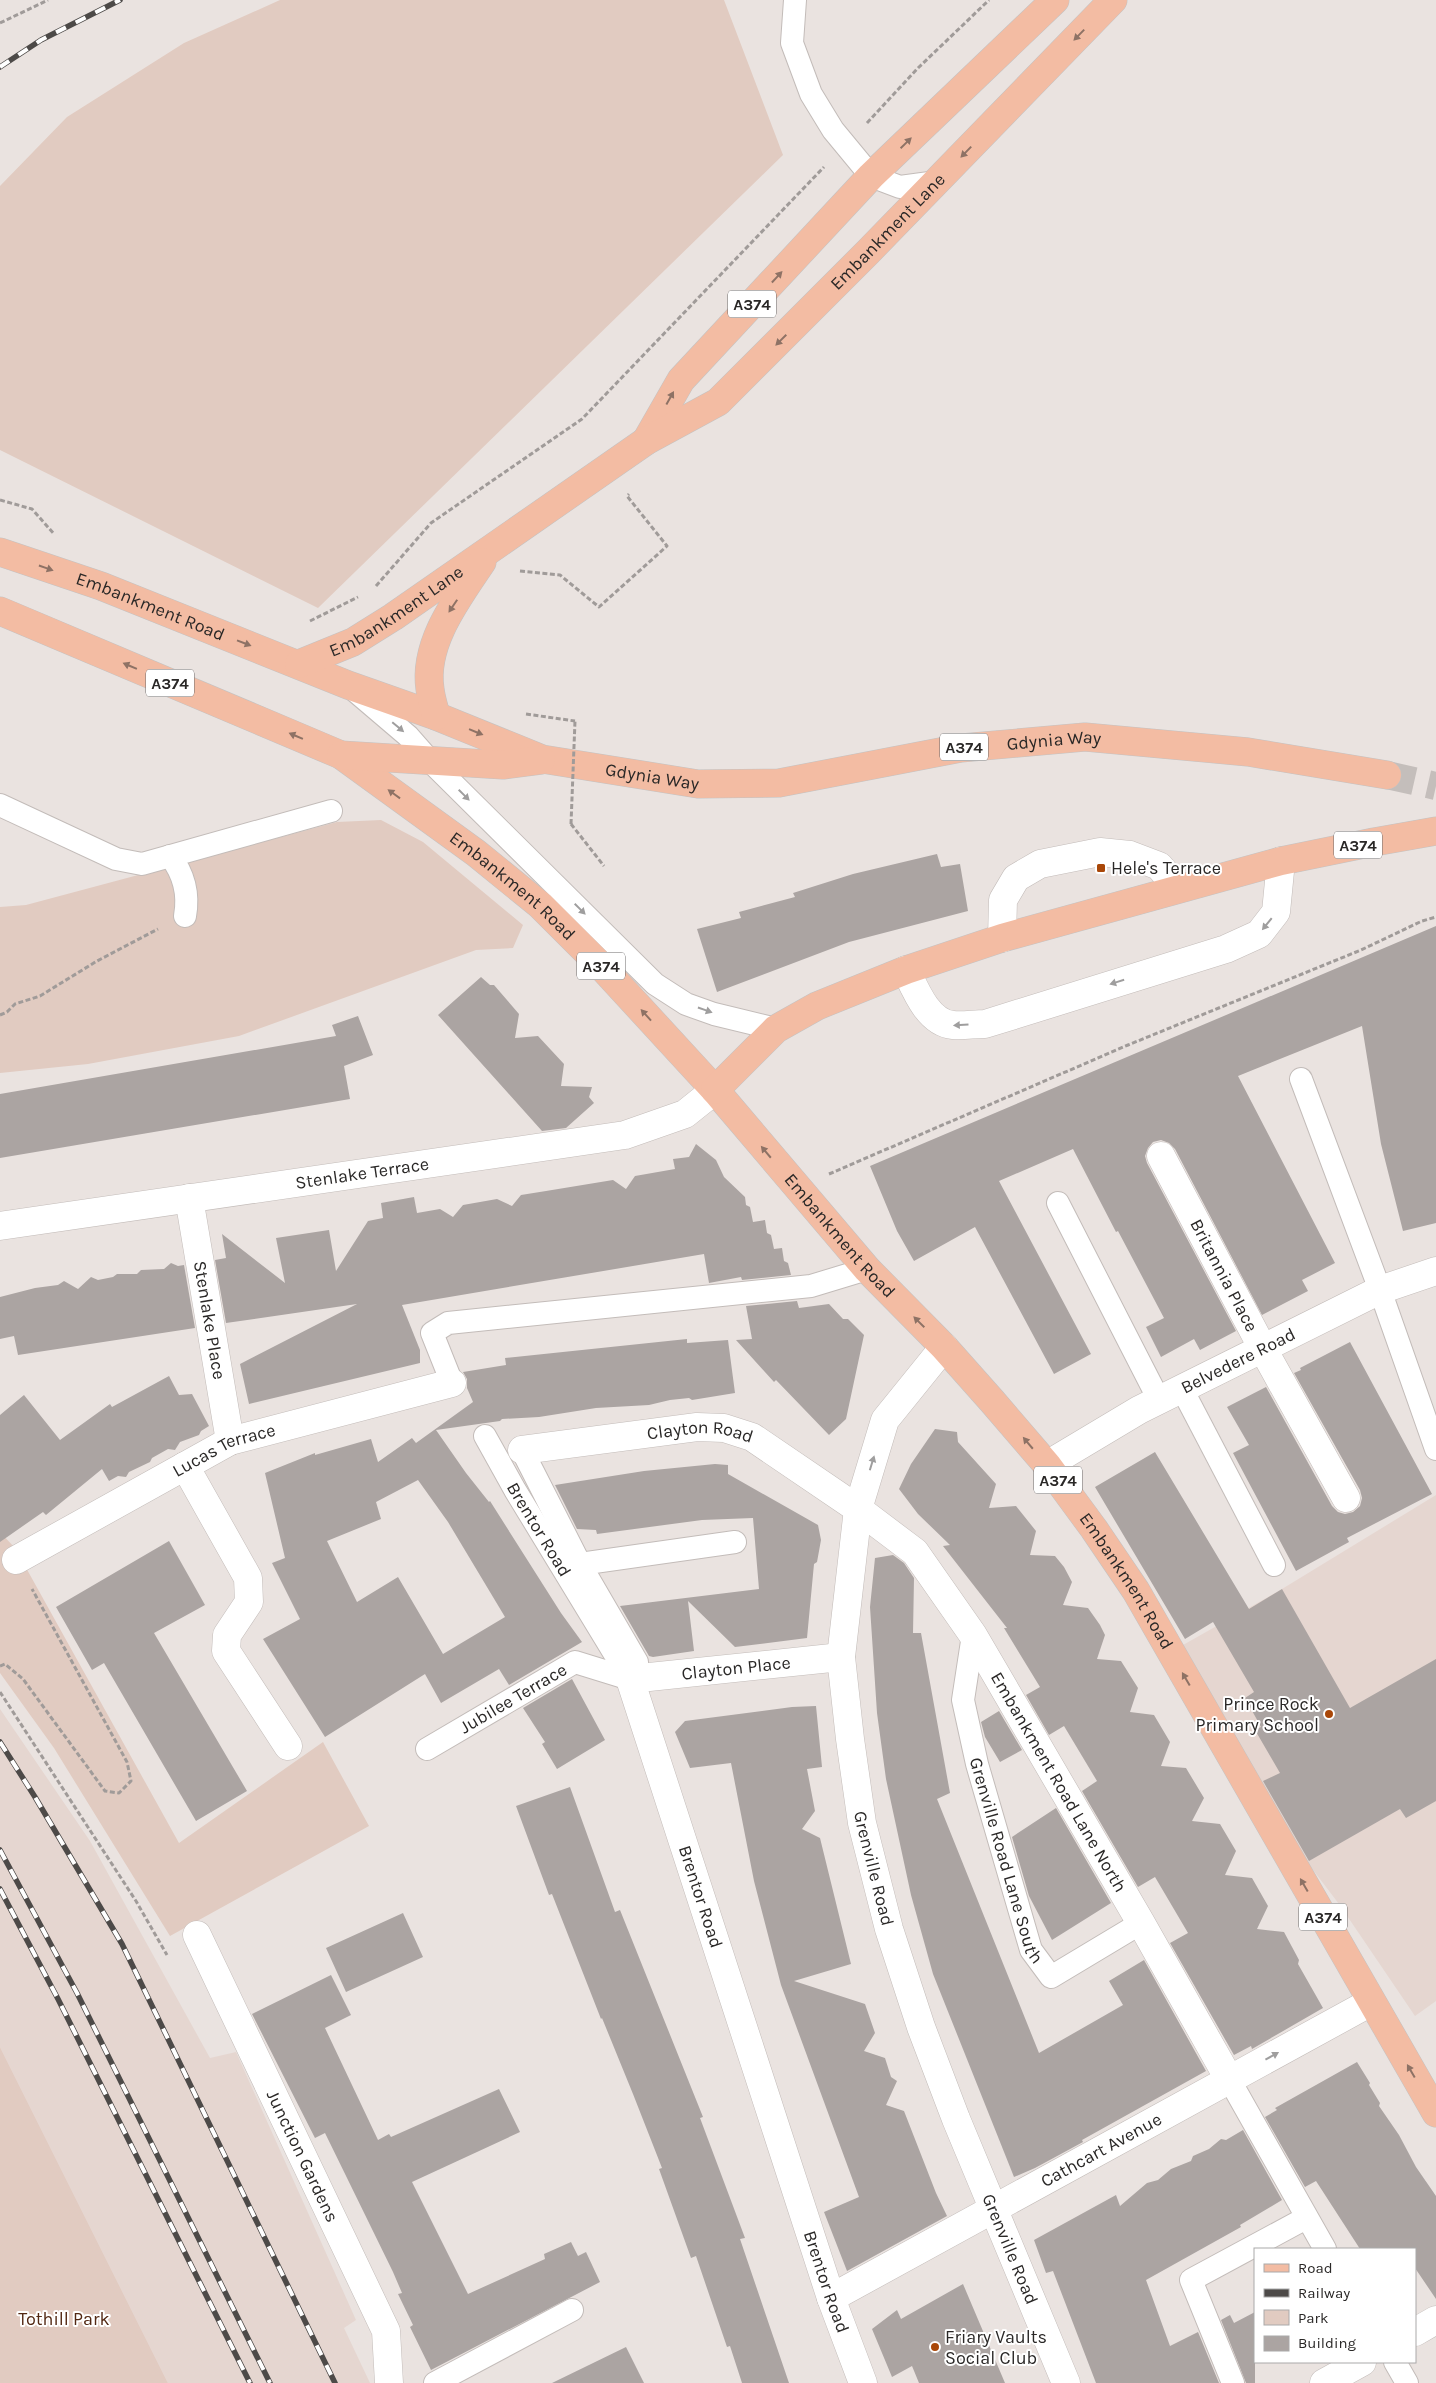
<svg xmlns="http://www.w3.org/2000/svg" width="1436" height="2383" font-family="Karla,sans-serif">
<style>
.built{fill:#e5d6d0}
.green{fill:#e1cbc1}
.building{fill:#aba4a2;fill-rule:evenodd}
.lines{fill:none;stroke-linecap:round;stroke-linejoin:round}
.primary-tunnel{stroke:#c4bebb;stroke-width:28;stroke-dasharray:28 14;stroke-linecap:butt}
.service-casing{stroke:#c3bcb9;stroke-width:24}
.minor-casing{stroke:#c3bcb9;stroke-width:29}
.primary-casing{stroke:#c3c3c3;stroke-width:29}
.path{stroke:#a09b99;stroke-width:3;stroke-dasharray:5 2.5;stroke-linecap:butt}
.service{stroke:#fff;stroke-width:22}
.minor{stroke:#fff;stroke-width:28}
.primary{stroke:#f3bca3;stroke-width:28}
.rail-casing{stroke:#4d4a48;stroke-width:5.5}
.rail{stroke:#fff;stroke-width:4;stroke-dasharray:11;stroke-linecap:butt}
.path-bridge{stroke:#a09b99;stroke-width:3;stroke-dasharray:5 2.5;stroke-linecap:butt}
.oneway{fill:#8e7265}
.oneway2{fill:#9f9e9e}
.poi-dot{fill:#a94708;stroke:#fff;stroke-width:2}
.labels{text-anchor:middle;stroke-width:4;stroke-linejoin:round;paint-order:stroke}
.shield{fill:#fff;stroke:#6a6868;stroke-width:1}
.shield-label{font-size:16px;font-weight:bold;fill:#2a2827}
.street-label{font-size:18px;fill:#2a2827;stroke:#fff}
.poi-label{font-size:18px;fill:#2a2827;stroke:#fff;text-anchor:start}
.park-label{font-size:18px;fill:#522813;stroke:#fff}
</style>
<rect width="100%" height="100%" fill="#eae3e0"/>
<path class="built" d="M 1436,1495 L 1436,2001 L 1415,2016 L 1339,1904 L 1307,1862 L 1183,1645 L 1282,1589 Z
M 0,1709 L 90,1841 L 210,2058 L 236,2052 L 356,2320 L 344,2328 L 370,2383 L 168,2383 L 0,2047 Z"/>
<path class="green" d="M 280,0 L 724,0 L 783,155 L 318,608 L 0,450 L 0,186 L 67,117 L 184,43 Z
M 381,820 L 423,842 L 523,925 L 513,948 L 476,950 L 239,1036 L 88,1064 L 0,1073 L 0,907 L 26,905 L 337,822 Z
M 0,1532 L 15,1548 L 179,1843 L 323,1742 L 369,1826 L 170,1936 L 54,1748 L 0,1673 Z
M 0,2047 L 168,2383 L 0,2383 Z"/>
<path class="building" d="M 937,854 L 941,867 L 960,864 L 968,911 L 849,942 L 717,992 L 697,929 L 741,918 L 739,912 L 795,897 L 793,893 L 853,874 Z
M 1436,926 L 1436,1223 L 1403,1231 L 1381,1144 L 1362,1026 L 1238,1076 L 1335,1263 L 1302,1280 L 1308,1291 L 1262,1315 L 1175,1149 L 1169,1143 L 1161,1140 L 1153,1142 L 1148,1148 L 1145,1156 L 1147,1163 L 1236,1331 L 1200,1350 L 1194,1339 L 1161,1357 L 1146,1327 L 1164,1318 L 1118,1231 L 1116,1232 L 1073,1149 L 999,1181 L 1091,1354 L 1054,1374 L 975,1227 L 914,1261 L 897,1231 L 870,1166 Z
M 481,977 L 490,985 L 494,985 L 519,1014 L 515,1038 L 538,1036 L 564,1064 L 561,1086 L 592,1087 L 589,1097 L 594,1103 L 566,1128 L 542,1131 L 438,1015 Z
M 358,1016 L 373,1055 L 344,1066 L 350,1099 L 0,1158 L 0,1094 L 336,1036 L 332,1025 Z
M 696,1144 L 716,1160 L 724,1177 L 745,1197 L 746,1205 L 750,1207 L 753,1222 L 765,1220 L 767,1233 L 771,1235 L 774,1249 L 782,1248 L 784,1261 L 788,1263 L 791,1275 L 742,1280 L 741,1277 L 709,1283 L 704,1254 L 402,1305 L 420,1350 L 420,1363 L 249,1404 L 240,1364 L 357,1304 L 226,1323 L 215,1260 L 226,1258 L 222,1234 L 285,1283 L 276,1238 L 329,1230 L 336,1271 L 368,1221 L 383,1218 L 381,1203 L 414,1197 L 417,1213 L 440,1209 L 453,1217 L 463,1205 L 497,1199 L 512,1206 L 521,1195 L 546,1191 L 613,1180 L 626,1189 L 635,1176 L 675,1169 L 673,1159 L 689,1157 Z
M 171,1263 L 178,1266 L 184,1265 L 195,1328 L 18,1355 L 14,1336 L 0,1339 L 0,1297 L 35,1288 L 58,1285 L 64,1281 L 78,1289 L 91,1277 L 98,1280 L 113,1277 L 117,1274 L 137,1274 L 141,1270 L 164,1269 Z
M 797,1301 L 799,1308 L 829,1304 L 843,1319 L 848,1319 L 864,1335 L 846,1419 L 829,1435 L 776,1380 L 774,1382 L 736,1340 L 752,1339 L 746,1306 Z
M 687,1339 L 687,1343 L 728,1340 L 735,1393 L 692,1400 L 689,1398 L 670,1400 L 649,1405 L 596,1408 L 539,1417 L 502,1419 L 500,1421 L 436,1430 L 466,1473 L 489,1502 L 490,1501 L 561,1613 L 582,1642 L 509,1685 L 499,1669 L 441,1703 L 425,1674 L 325,1737 L 263,1639 L 300,1619 L 272,1563 L 285,1558 L 265,1473 L 315,1453 L 315,1455 L 371,1439 L 378,1462 L 412,1438 L 416,1443 L 473,1402 L 467,1388 L 467,1379 L 463,1372 L 506,1365 L 505,1358 ZM 418,1480 L 448,1522 L 505,1617 L 443,1654 L 398,1577 L 357,1602 L 327,1541 L 381,1519 L 376,1502 Z
M 1350,1342 L 1432,1494 L 1347,1538 L 1349,1542 L 1296,1571 L 1233,1453 L 1249,1445 L 1227,1407 L 1266,1387 L 1332,1506 L 1338,1512 L 1345,1514 L 1353,1512 L 1360,1506 L 1362,1498 L 1360,1490 L 1294,1373 L 1301,1370 L 1300,1368 Z
M 169,1376 L 179,1395 L 192,1394 L 209,1426 L 201,1431 L 199,1435 L 180,1442 L 175,1450 L 168,1449 L 152,1458 L 150,1462 L 129,1472 L 126,1477 L 118,1476 L 109,1481 L 102,1469 L 46,1515 L 43,1512 L 0,1542 L 0,1415 L 24,1395 L 60,1440 L 110,1404 L 112,1407 Z
M 935,1429 L 957,1432 L 958,1442 L 996,1484 L 989,1508 L 1016,1506 L 1036,1531 L 1030,1555 L 1055,1556 L 1064,1567 L 1072,1582 L 1063,1605 L 1088,1608 L 1100,1625 L 1105,1635 L 1097,1659 L 1121,1661 L 1138,1688 L 1130,1712 L 1154,1715 L 1170,1742 L 1161,1766 L 1186,1768 L 1204,1798 L 1192,1821 L 1220,1824 L 1236,1851 L 1225,1875 L 1252,1878 L 1268,1906 L 1257,1929 L 1284,1932 L 1299,1960 L 1298,1964 L 1323,2008 L 1252,2049 L 1251,2046 L 1234,2055 L 1170,1943 L 1188,1933 L 1155,1877 L 1138,1887 L 1082,1791 L 1097,1781 L 1064,1726 L 1049,1735 L 1026,1695 L 1040,1687 L 1004,1628 L 1007,1628 L 943,1546 L 950,1545 L 918,1514 L 899,1489 L 911,1464 Z
M 1155,1452 L 1249,1609 L 1282,1589 L 1350,1708 L 1436,1659 L 1436,1801 L 1406,1818 L 1400,1809 L 1309,1861 L 1263,1781 L 1280,1773 L 1255,1730 L 1261,1727 L 1245,1698 L 1254,1692 L 1213,1622 L 1185,1639 L 1095,1487 Z
M 715,1464 L 728,1465 L 728,1474 L 818,1525 L 821,1540 L 817,1562 L 814,1564 L 807,1638 L 735,1647 L 688,1601 L 694,1651 L 653,1657 L 649,1656 L 620,1606 L 759,1589 L 753,1518 L 702,1520 L 597,1534 L 596,1530 L 577,1529 L 555,1485 L 644,1471 Z
M 169,1541 L 205,1605 L 154,1633 L 247,1791 L 196,1821 L 104,1663 L 92,1670 L 56,1607 Z
M 893,1555 L 904,1563 L 914,1578 L 913,1633 L 921,1633 L 950,1793 L 937,1799 L 1039,2053 L 1123,2005 L 1109,1981 L 1144,1960 L 1206,2071 L 1082,2140 L 1083,2142 L 1035,2168 L 1014,2177 L 933,1974 L 911,1895 L 886,1779 L 877,1713 L 870,1607 L 875,1558 Z
M 572,1679 L 605,1740 L 557,1769 L 542,1744 L 545,1742 L 523,1708 Z
M 816,1706 L 822,1767 L 807,1769 L 815,1811 L 802,1829 L 820,1838 L 851,1964 L 794,1981 L 865,2004 L 875,2033 L 864,2051 L 885,2058 L 891,2077 L 897,2081 L 886,2105 L 904,2111 L 936,2193 L 947,2216 L 847,2271 L 824,2212 L 859,2197 L 781,1985 L 754,1881 L 731,1763 L 690,1768 L 675,1732 L 685,1721 L 792,1707 Z
M 999,1711 L 1022,1750 L 1000,1762 L 985,1737 L 981,1722 Z
M 570,1787 L 615,1912 L 620,1910 L 703,2117 L 700,2118 L 745,2238 L 740,2239 L 789,2383 L 742,2383 L 730,2346 L 727,2347 L 696,2256 L 691,2258 L 659,2169 L 662,2168 L 633,2094 L 602,2018 L 601,2019 L 552,1894 L 549,1895 L 516,1806 Z
M 1056,1808 L 1111,1903 L 1052,1940 L 1029,1896 L 1012,1837 Z
M 403,1913 L 423,1957 L 346,1992 L 326,1948 Z
M 331,1975 L 351,2015 L 325,2028 L 378,2140 L 389,2134 L 391,2137 L 499,2089 L 520,2132 L 412,2182 L 468,2294 L 545,2259 L 544,2254 L 571,2242 L 578,2256 L 586,2252 L 600,2282 L 431,2370 L 410,2327 L 413,2325 L 398,2294 L 402,2293 L 393,2272 L 325,2133 L 315,2138 L 252,2014 Z
M 1357,2062 L 1370,2083 L 1369,2085 L 1380,2103 L 1379,2106 L 1399,2135 L 1416,2167 L 1436,2196 L 1436,2299 L 1415,2268 L 1415,2249 L 1360,2249 L 1316,2181 L 1305,2187 L 1265,2117 L 1277,2110 L 1275,2108 Z
M 1243,2130 L 1282,2200 L 1240,2225 L 1241,2227 L 1146,2280 L 1170,2346 L 1198,2332 L 1219,2383 L 1096,2383 L 1053,2271 L 1046,2273 L 1034,2240 L 1116,2195 L 1120,2206 L 1147,2183 L 1158,2180 L 1171,2169 L 1191,2161 L 1193,2156 L 1209,2149 L 1221,2139 L 1226,2140 Z
M 963,2284 L 1005,2383 L 919,2383 L 912,2366 L 892,2377 L 872,2329 L 897,2310 L 901,2319 Z
M 1255,2312 L 1255,2383 L 1246,2383 L 1221,2320 L 1230,2315 L 1234,2323 Z
M 626,2347 L 644,2383 L 552,2383 Z"/>
<g class="lines">
<path class="primary-tunnel" d="M 1387,775 L 1436,786"/>
<g class="service-casing">
<g id="service">
<path d="M 795,0 L 792,43 L 811,94 L 833,130 L 871,176 L 900,187 L 937,182"/>
<path d="M 354,690 L 408,736 L 430,761 L 655,984 L 686,1004 L 714,1014 L 776,1029"/>
<path d="M 0,805 L 116,859 L 142,864 L 331,811"/>
<path d="M 170,856 C 184,874 189,894 185,916"/>
<path d="M 1301,1079 L 1380,1290 L 1436,1449"/>
<path d="M 1058,1203 L 1159,1400"/>
<path d="M 452,1383 L 432,1333 L 448,1323 L 811,1286 L 867,1269"/>
<path d="M 1182,1389 L 1274,1565"/>
<path id="s1" d="M 485,1436 L 515,1490 L 630,1679"/>
<path d="M 522,1450 L 580,1564 L 637,1662"/>
<path d="M 580,1564 L 735,1542"/>
<path id="s2" d="M 973,1635 L 963,1700 L 977,1764 L 1031,1950 L 1051,1977 L 1141,1923"/>
<path id="s3" d="M 427,1749 L 575,1662 L 630,1679"/>
<path d="M 1229,2079 L 1325,2249"/>
<path d="M 1395,2362 L 1407,2383"/>
<path d="M 435,2383 L 572,2310"/>
<path d="M 1233,2383 L 1191,2280 L 1306,2218"/>
</g>
</g>
<g class="minor-casing">
<g id="minor">
<path d="M 1002,938 L 1003,900 L 1016,878 L 1040,864 L 1100,852 L 1130,855 L 1159,866 L 1178,888"/>
<path d="M 906,970 C 915,989 928,1023 953,1025 C 963,1026 974,1024 985,1024 L 1226,949 L 1259,934 L 1276,912 L 1281,861"/>
<path id="s4" d="M 1161,1156 L 1263,1349 L 1346,1498"/>
<path id="s5" d="M 189,1198 L 230,1441"/>
<path id="s6" d="M 0,1226 L 625,1135 L 685,1114 L 715,1090"/>
<path id="s7" d="M 944,1347 L 885,1420 L 858,1509 L 841,1657 L 850,1739 L 862,1823 L 889,1929 L 921,2027 L 956,2119 L 1066,2383"/>
<path id="s8" d="M 522,1450 L 697,1427 L 724,1428 L 752,1437 L 858,1509 L 915,1552 L 973,1635 L 1141,1923 L 1229,2079"/>
<path id="s9" d="M 1047,1465 L 1139,1410 L 1380,1290 L 1436,1271"/>
<path d="M 185,1466 L 248,1578 L 249,1602 L 227,1635 L 226,1651 L 288,1746"/>
<path id="s10" d="M 16,1560 L 230,1441 L 452,1383"/>
<path id="s11" d="M 841,1657 L 630,1679 L 831,2298 L 863,2383"/>
<path id="s12" d="M 197,1935 L 386,2331 L 389,2383"/>
<path id="s13" d="M 831,2298 L 1371,2002"/>
<path d="M 1415,2332 L 1436,2320"/>
<path d="M 1324,2383 L 1362,2362"/>
</g>
</g>
<g class="primary-casing">
<g id="primary">
<path d="M 646,441 L 681,380 L 871,176 L 1055,0"/>
<path id="s14" d="M 0,552 L 101,586 L 348,685 L 436,716 L 542,759 L 698,784 L 779,783 L 961,748 L 1085,737 L 1248,752 L 1387,775"/>
<path id="s15" d="M 0,611 L 341,755 L 476,853 L 540,905 L 601,966 L 715,1090 L 867,1269 L 944,1347 L 992,1401 L 1047,1465 L 1094,1529 L 1136,1591 L 1436,2113"/>
<path id="s16" d="M 299,664 L 353,642 L 393,617 L 646,441 L 718,402 L 868,252 L 1113,0"/>
<path d="M 436,716 C 434,707 431,698 430,689 C 423,643 458,598 482,562"/>
<path d="M 341,755 L 503,765 L 541,760"/>
<path d="M 715,1090 L 776,1029 L 817,1006 L 906,970 L 1002,938 L 1281,861 L 1374,842 L 1436,831"/>
</g>
</g>
<path class="path" d="M 0,23 L 48,0
M 867,123 L 918,68 L 989,0
M 0,500 L 32,509 L 54,534
M 520,571 L 560,575 L 599,607 L 667,546 L 627,496 L 629,494
M 376,586 L 431,523 L 582,419 L 824,167
M 310,621 L 358,597
M 526,714 L 575,721
M 571,824 L 604,866
M 0,1015 L 7,1012 L 15,1004 L 40,996 L 97,961 L 158,929
M 829,1174 L 1128,1045 L 1361,950 L 1422,921 L 1436,917
M 0,1666 L 5,1664 L 23,1679 L 105,1791 L 119,1793 L 131,1781 L 127,1762 L 32,1589
M 0,1692 L 136,1901 L 167,1955"/>
<use href="#service" class="service"/>
<use href="#minor" class="minor"/>
<use href="#primary" class="primary"/>
<g class="rail-casing">
<path id="rail" d="M 0,67 L 41,40 L 120,0
M 0,1742 L 35,1797 L 122,1944 L 335,2383
M 0,1850 L 77,1993 L 270,2383
M 0,1889 L 58,1999 L 250,2383"/>
</g>
<use href="#rail" class="rail"/>
<path class="path-bridge" d="M 571,824 L 575,721"/>
</g>
<defs><path id="oneway-solid" d="M-6-.8H1V-3.2L6.5 0L1 3.2V.8H-6Z" transform="scale(1.25)"/></defs>
<g class="oneway">
<use href="#oneway-solid" transform="translate(1079 35) rotate(134)"/>
<use href="#oneway-solid" transform="translate(906 143) rotate(-44)"/>
<use href="#oneway-solid" transform="translate(966 152) rotate(134)"/>
<use href="#oneway-solid" transform="translate(777 277) rotate(-47)"/>
<use href="#oneway-solid" transform="translate(781 340) rotate(135)"/>
<use href="#oneway-solid" transform="translate(670 398) rotate(-61)"/>
<use href="#oneway-solid" transform="translate(46 568) rotate(19)"/>
<use href="#oneway-solid" transform="translate(453 606) rotate(124)"/>
<use href="#oneway-solid" transform="translate(244 643) rotate(21)"/>
<use href="#oneway-solid" transform="translate(130 666) rotate(-157)"/>
<use href="#oneway-solid" transform="translate(476 732) rotate(22)"/>
<use href="#oneway-solid" transform="translate(296 736) rotate(-157)"/>
<use href="#oneway-solid" transform="translate(394 794) rotate(-144)"/>
<use href="#oneway-solid" transform="translate(646 1015) rotate(-132)"/>
<use href="#oneway-solid" transform="translate(766 1152) rotate(-130)"/>
<use href="#oneway-solid" transform="translate(919 1322) rotate(-135)"/>
<use href="#oneway-solid" transform="translate(1028 1443) rotate(-130)"/>
<use href="#oneway-solid" transform="translate(1186 1679) rotate(-120)"/>
<use href="#oneway-solid" transform="translate(1304 1885) rotate(-120)"/>
<use href="#oneway-solid" transform="translate(1411 2071) rotate(-120)"/>
</g>
<g class="oneway2">
<use href="#oneway-solid" transform="translate(398 727) rotate(40)"/>
<use href="#oneway-solid" transform="translate(464 795) rotate(45)"/>
<use href="#oneway-solid" transform="translate(580 909) rotate(45)"/>
<use href="#oneway-solid" transform="translate(1267 924) rotate(129)"/>
<use href="#oneway-solid" transform="translate(1117 982) rotate(163)"/>
<use href="#oneway-solid" transform="translate(705 1010) rotate(19)"/>
<use href="#oneway-solid" transform="translate(961 1025) rotate(177)"/>
<use href="#oneway-solid" transform="translate(872 1463) rotate(-73)"/>
<use href="#oneway-solid" transform="translate(1272 2056) rotate(-29)"/>
</g>
<g class="poi-dot">
<rect x="1096" y="863" width="10" height="10" rx="2.5"/>
<circle cx="1329" cy="1714" r="5"/>
<circle cx="935" cy="2347" r="5"/>
</g>
<g class="labels">
<g class="shield">
<rect x="728" y="290.5" width="48" height="27" rx="4"/>
<rect x="146" y="669.5" width="48" height="27" rx="4"/>
<rect x="940" y="733.5" width="48" height="27" rx="4"/>
<rect x="1334" y="831.5" width="48" height="27" rx="4"/>
<rect x="577" y="952.5" width="48" height="27" rx="4"/>
<rect x="1034" y="1466.5" width="48" height="27" rx="4"/>
<rect x="1299" y="1903.5" width="48" height="27" rx="4"/>
</g>
<g class="shield-label">
<text x="752" y="310">A374</text>
<text x="170" y="689">A374</text>
<text x="964" y="753">A374</text>
<text x="1358" y="851">A374</text>
<text x="601" y="972">A374</text>
<text x="1058" y="1486">A374</text>
<text x="1323" y="1923">A374</text>
</g>
<g class="street-label">
<text dy="6" stroke="none"><textPath href="#s16" startOffset="736">Embankment Lane</textPath></text>
<text dy="6" stroke="none"><textPath href="#s14" startOffset="160">Embankment Road</textPath></text>
<text dy="6" stroke="none"><textPath href="#s16" startOffset="111">Embankment Lane</textPath></text>
<text dy="6" stroke="none"><textPath href="#s14" startOffset="1098">Gdynia Way</textPath></text>
<text dy="6" stroke="none"><textPath href="#s14" startOffset="692">Gdynia Way</textPath></text>
<text dy="6" stroke="none"><textPath href="#s15" startOffset="586">Embankment Road</textPath></text>
<text dy="6" stroke="none"><textPath href="#s6" startOffset="366">Stenlake Terrace</textPath></text>
<text dy="6" stroke="none"><textPath href="#s15" startOffset="1066">Embankment Road</textPath></text>
<text dy="6" stroke="none"><textPath href="#s4" startOffset="135">Britannia Place</textPath></text>
<text dy="6" stroke="none"><textPath href="#s5" startOffset="124">Stenlake Place</textPath></text>
<text dy="6" stroke="none"><textPath href="#s9" startOffset="218">Belvedere Road</textPath></text>
<text dy="6" stroke="none"><textPath href="#s8" startOffset="180">Clayton Road</textPath></text>
<text dy="6" stroke="none"><textPath href="#s10" startOffset="236">Lucas Terrace</textPath></text>
<text dy="6" stroke="none"><textPath href="#s1" startOffset="108">Brentor Road</textPath></text>
<text dy="6" stroke="none"><textPath href="#s15" startOffset="1516">Embankment Road</textPath></text>
<text transform="translate(736 1668) rotate(-6)" y="6">Clayton Place</text>
<text dy="6" stroke="none"><textPath href="#s3" startOffset="100">Jubilee Terrace</textPath></text>
<text dy="6" stroke="none"><textPath href="#s8" startOffset="704">Embankment Road Lane North</textPath></text>
<text dy="6" stroke="none"><textPath href="#s2" startOffset="232">Grenville Road Lane South</textPath></text>
<text dy="6" stroke="none"><textPath href="#s7" startOffset="550">Grenville Road</textPath></text>
<text dy="6" stroke="none"><textPath href="#s11" startOffset="441">Brentor Road</textPath></text>
<text dy="6" stroke="none"><textPath href="#s13" startOffset="308">Cathcart Avenue</textPath></text>
<text dy="6" stroke="none"><textPath href="#s12" startOffset="245">Junction Gardens</textPath></text>
<text dy="6" stroke="none"><textPath href="#s7" startOffset="955">Grenville Road</textPath></text>
<text dy="6" stroke="none"><textPath href="#s11" startOffset="846">Brentor Road</textPath></text>
</g>
<g class="poi-label">
<text x="1111" y="874">Hele's Terrace</text>
<text x="1319" y="1710" text-anchor="end">Prince Rock<tspan x="1319" dy="21">Primary School</tspan></text>
<text x="945" y="2343">Friary Vaults<tspan x="945" dy="21">Social Club</tspan></text>
</g>
<g class="park-label">
<text x="64" y="2325">Tothill Park</text>
</g>
</g>
<rect x="1254" y="2248" width="162" height="115" fill="#ffffff" stroke="#aaa9a9"/>
<rect x="1264" y="2264" width="25" height="8" fill="#f3bca3" stroke="#aaa9a9"/>
<text x="1298" y="2273" font-size="15" fill="#2a2827">Road</text>
<rect x="1264" y="2289" width="25" height="8" fill="#4d4a48" stroke="#aaa9a9"/>
<text x="1298" y="2298" font-size="15" fill="#2a2827">Railway</text>
<rect x="1264" y="2310" width="25" height="15" fill="#e1cbc1" stroke="#aaa9a9"/>
<text x="1298" y="2323" font-size="15" fill="#2a2827">Park</text>
<rect x="1264" y="2336" width="25" height="15" fill="#aba4a2" stroke="#aaa9a9"/>
<text x="1298" y="2348" font-size="15" fill="#2a2827">Building</text>
</svg>
